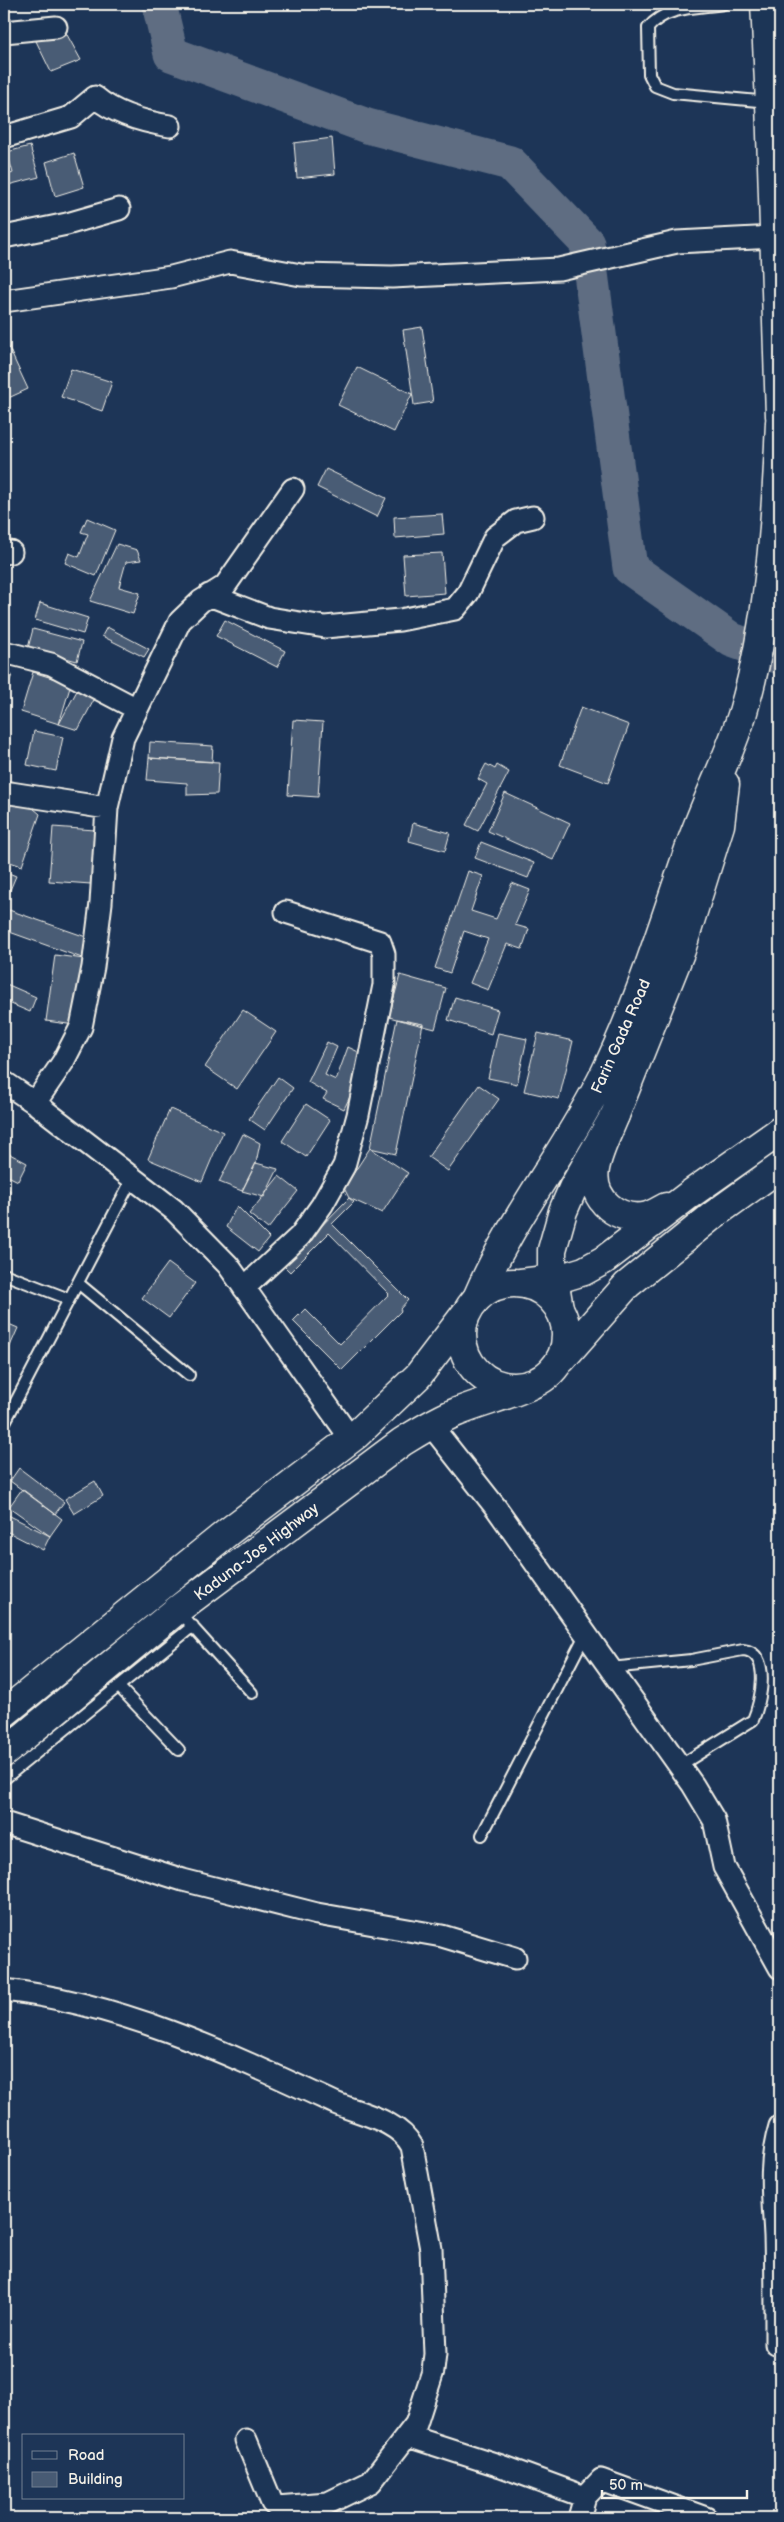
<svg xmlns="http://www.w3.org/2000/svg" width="784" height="2522" font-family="'Balsamiq Sans',sans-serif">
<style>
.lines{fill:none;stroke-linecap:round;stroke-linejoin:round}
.river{stroke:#5e6d82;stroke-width:35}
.building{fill:#485b74;stroke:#f4f1e8}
.lane-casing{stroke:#f4f1e8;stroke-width:14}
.street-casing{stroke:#f4f1e8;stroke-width:25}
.secondary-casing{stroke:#f4f1e8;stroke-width:31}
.highway-casing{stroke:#f4f1e8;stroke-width:31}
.lane{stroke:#1d3557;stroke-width:10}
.street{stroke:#1d3557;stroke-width:21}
.secondary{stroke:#1d3557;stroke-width:28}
.highway{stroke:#1d3557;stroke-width:28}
.labels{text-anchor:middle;stroke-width:4.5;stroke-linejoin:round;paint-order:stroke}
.street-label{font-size:16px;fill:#f4f1e8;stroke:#1d3557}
</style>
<rect width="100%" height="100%" fill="#1d3557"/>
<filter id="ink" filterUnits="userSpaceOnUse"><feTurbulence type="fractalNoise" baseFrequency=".02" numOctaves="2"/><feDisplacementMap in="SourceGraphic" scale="10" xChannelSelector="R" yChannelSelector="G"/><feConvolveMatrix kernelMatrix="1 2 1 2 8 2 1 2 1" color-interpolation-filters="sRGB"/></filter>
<g filter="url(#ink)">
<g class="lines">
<path class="river" d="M 159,4 L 171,54 L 367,126 L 510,163 L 587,243 L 630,568 L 732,640 L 780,657"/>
</g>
<path class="building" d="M 66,33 L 81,60 L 51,72 L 36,41 Z
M 332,138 L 335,174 L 297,178 L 294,143 Z
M 30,146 L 39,177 L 4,186 L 4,159 L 8,175 L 13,173 L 7,152 Z
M 74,153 L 84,187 L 55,196 L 46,162 Z
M 422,327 L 433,402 L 414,405 L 403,330 Z
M 8,346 L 28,389 L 4,400 L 4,348 Z
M 357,367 L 412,394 L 394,432 L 338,405 Z
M 71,369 L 112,382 L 102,411 L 61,397 Z
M 326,469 L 386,498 L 377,517 L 317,487 Z
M 442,514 L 444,534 L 395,538 L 394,517 Z
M 87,518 L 115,530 L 96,576 L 65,563 L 69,553 L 79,557 L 88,534 L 81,532 Z
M 117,544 L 137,550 L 141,560 L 126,562 L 119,587 L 140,593 L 133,614 L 90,601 Z
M 442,553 L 445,593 L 406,596 L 403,555 Z
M 40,603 L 88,618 L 83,634 L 35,620 Z
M 225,620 L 285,651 L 277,667 L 216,636 Z
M 107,627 L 149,649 L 144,657 L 102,636 Z
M 33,629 L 82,642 L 77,661 L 28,648 Z
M 4,672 L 12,675 L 4,695 Z
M 33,672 L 71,684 L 59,724 L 21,712 Z
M 80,685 L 96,696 L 78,730 L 59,724 Z
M 581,707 L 629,725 L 608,783 L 560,765 Z
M 293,720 L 323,722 L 318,797 L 288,795 Z
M 34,731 L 63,737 L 56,771 L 27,765 Z
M 150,742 L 213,746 L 212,762 L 149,758 Z
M 149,758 L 219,762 L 217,794 L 187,795 L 187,783 L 147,780 Z
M 486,764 L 495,769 L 497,765 L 509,772 L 478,831 L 466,825 L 487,784 L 478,779 Z
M 14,792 L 40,814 L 22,866 L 4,860 L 4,831 Z
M 505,793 L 570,823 L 553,860 L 488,831 Z
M 413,823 L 450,833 L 445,851 L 409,841 Z
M 53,827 L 95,830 L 91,884 L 49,881 Z
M 481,842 L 534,863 L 528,878 L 475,858 Z
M 4,871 L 16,876 L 4,904 Z
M 468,871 L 483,876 L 471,911 L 496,919 L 512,883 L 530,890 L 515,925 L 529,929 L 522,949 L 507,944 L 488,990 L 470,983 L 488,939 L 464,931 L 450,973 L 435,968 Z
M 9,910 L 89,938 L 82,958 L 4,930 Z
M 55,955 L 84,959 L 75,1025 L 46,1021 Z
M 400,975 L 446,988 L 435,1029 L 389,1017 Z
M 4,983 L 36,997 L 30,1012 L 4,1001 Z
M 455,997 L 498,1010 L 491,1034 L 448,1020 Z
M 243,1010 L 276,1032 L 237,1089 L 205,1067 Z
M 397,1019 L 423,1024 L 396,1154 L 370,1148 Z
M 498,1033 L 527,1039 L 517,1084 L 488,1078 Z
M 538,1033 L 573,1041 L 559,1099 L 524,1091 Z
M 327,1042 L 337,1047 L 325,1075 L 336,1080 L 348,1047 L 369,1057 L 344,1109 L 323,1099 L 327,1093 L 308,1082 Z
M 278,1077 L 293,1088 L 265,1130 L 249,1119 Z
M 479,1085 L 499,1099 L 448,1171 L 428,1157 Z
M 306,1104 L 330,1120 L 306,1157 L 282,1141 Z
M 170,1109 L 223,1132 L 202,1182 L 148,1159 Z
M 243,1134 L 260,1143 L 256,1163 L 242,1191 L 219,1182 Z
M 370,1148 L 408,1173 L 382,1213 L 349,1198 L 344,1188 Z
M 4,1151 L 27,1163 L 18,1181 L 4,1174 Z
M 256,1163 L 278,1169 L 264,1197 L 242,1191 Z
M 279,1176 L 298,1191 L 268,1229 L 249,1214 Z
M 4,1188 L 10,1190 L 5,1208 L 4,1208 Z
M 349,1198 L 354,1202 L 332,1224 L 408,1300 L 400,1309 L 401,1311 L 342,1370 L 293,1321 L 305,1309 L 340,1344 L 389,1294 L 329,1233 L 290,1272 L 283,1265 Z
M 237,1206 L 269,1238 L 258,1252 L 226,1227 Z
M 168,1263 L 195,1283 L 169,1318 L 142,1298 Z
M 4,1322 L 18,1328 L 4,1360 Z
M 19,1468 L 64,1502 L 55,1514 L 10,1481 Z
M 95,1481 L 103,1496 L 74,1514 L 65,1499 Z
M 22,1489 L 62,1519 L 50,1536 L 9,1507 Z
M 4,1513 L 50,1536 L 43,1550 L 4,1530 Z"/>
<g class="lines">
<g class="lane-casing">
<path id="lane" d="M 723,4 C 696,8 666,6 648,28 L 649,74 L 655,86 L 673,93 L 769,102
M 4,1274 L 69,1299
M 78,1283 L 189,1375
M 4,1424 L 132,1179
M 178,1611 L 252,1693
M 610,1668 L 691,1660 L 743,1650 C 772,1652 761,1702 753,1720 L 679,1766
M 119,1687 L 179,1750
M 4,1779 L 193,1626
M 482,1835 L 585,1635"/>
</g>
<g class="street-casing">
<path id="street" d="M 4,32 L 56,27
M 4,137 L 71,117 L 95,97 C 115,114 144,122 170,126
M 4,237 L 67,224 L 119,209
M 4,301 L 171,277 L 230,262 L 301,275 L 392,277 L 559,269 L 677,242 L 775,237
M 4,553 L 11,552
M 209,595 L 269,618 L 325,627 L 400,620 L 455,609 L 468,593 L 495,537 L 516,521 L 533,517
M 4,652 L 51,664 L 135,708
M 4,792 L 107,808
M 4,1082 L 35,1103 L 174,1210 L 228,1265 L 351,1439
M 35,1103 L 63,1062 L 81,1027 L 93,967 L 101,903 L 107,808 L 123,738 L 180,621 L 201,601 L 225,586 L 293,489
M 244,1288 L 300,1236 L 322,1205 L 344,1166 L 358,1115 L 384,985 L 384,954 L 380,942 L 286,912
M 430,1424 L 497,1509 L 693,1785 L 714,1820 L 724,1867 L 780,1968
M 4,1823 L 183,1880 L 317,1914 L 442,1936 L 515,1958
M 4,1990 C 121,2003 229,2054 335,2103 C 361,2114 398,2120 412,2146 L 431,2249 L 435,2354 L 433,2371 L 416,2424 L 371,2482 L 328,2503 L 277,2507 L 272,2503 L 246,2440
M 776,2344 C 776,2308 776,2272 775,2236 C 773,2197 768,2165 780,2126
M 408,2436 L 501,2466 L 585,2497 L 601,2480 L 706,2518
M 579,2518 L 585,2497"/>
</g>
<g class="secondary-casing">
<path id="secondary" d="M 765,4 L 770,102 L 780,416
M 477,1298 C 511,1218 567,1150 605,1073 C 640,1001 662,927 688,852 C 704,804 728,760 743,712 C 770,619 776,519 780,422
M 559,1308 L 552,1267 L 552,1250 L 563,1211 L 573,1188 L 615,1115 L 681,950 L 720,825 L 725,784"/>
</g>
<g class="highway-casing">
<path id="highway" d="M 615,1115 C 608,1133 598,1151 595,1169 C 590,1200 619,1223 648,1216 C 654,1214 660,1210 666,1207
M462 1335a52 52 0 1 1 104 0a52 52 0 1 1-104 0Z
M 521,1283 L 561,1278 L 584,1271 L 604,1260 L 689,1195 L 780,1131
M 562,1359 L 627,1285 L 712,1216 L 780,1167
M 4,1713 L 228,1532 L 356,1435 L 418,1376 L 466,1313
M 4,1753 L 177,1610 L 402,1442 C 420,1431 437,1420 457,1412 C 482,1402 507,1396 531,1385"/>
</g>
<use href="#lane" class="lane"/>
<use href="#street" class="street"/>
<use href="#secondary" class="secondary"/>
<use href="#highway" class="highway"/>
</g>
</g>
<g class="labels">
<g class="street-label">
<text transform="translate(620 1036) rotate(-66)" y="6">Farin Gada Road</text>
<text transform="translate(256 1551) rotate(-37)" y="6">Kaduna-Jos Highway</text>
</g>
</g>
<rect width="784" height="2522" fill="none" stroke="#1d3557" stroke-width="20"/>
<rect x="10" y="10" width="764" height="2502" fill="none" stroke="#f4f1e8" stroke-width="2" filter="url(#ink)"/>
<rect x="22" y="2434" width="162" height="65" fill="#1d3557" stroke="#738091"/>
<rect x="32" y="2451" width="25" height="8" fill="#1d3557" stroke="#738091"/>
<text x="68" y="2460" font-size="15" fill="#f4f1e8">Road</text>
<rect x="32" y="2472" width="25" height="15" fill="#485b74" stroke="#738091"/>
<text x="68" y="2484" font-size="15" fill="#f4f1e8">Building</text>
<path d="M602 2490v8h145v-8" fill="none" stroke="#f4f1e8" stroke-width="2.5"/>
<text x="609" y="2490" font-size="15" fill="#f4f1e8" stroke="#1d3557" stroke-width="4" paint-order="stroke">50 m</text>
</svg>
